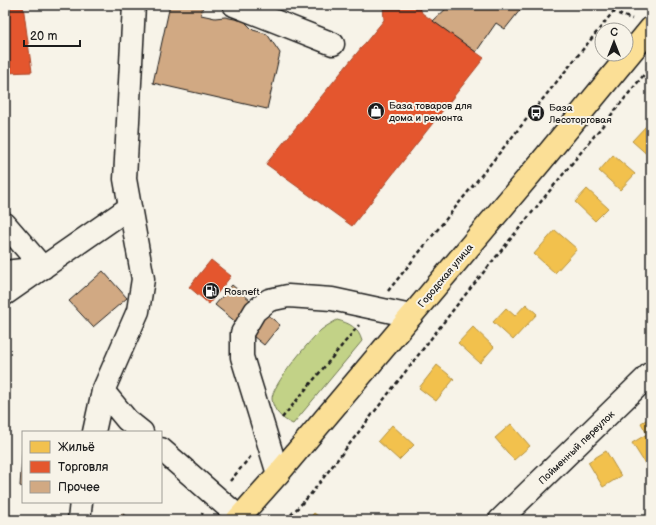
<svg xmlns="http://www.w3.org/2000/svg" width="656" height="525" font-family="'Balsamiq Sans',sans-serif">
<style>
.green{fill:#c2d287;stroke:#6f7752}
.homes{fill:#f2c14e;stroke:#b2903f}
.shops{fill:#e4572e;stroke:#a84529}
.building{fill:#d1a983;stroke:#1c1c1c}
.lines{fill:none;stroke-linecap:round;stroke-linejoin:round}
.minor-casing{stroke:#1c1c1c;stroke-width:25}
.major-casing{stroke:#1c1c1c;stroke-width:25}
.path{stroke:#1c1c1c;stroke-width:2.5;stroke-dasharray:4 3;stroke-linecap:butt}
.minor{stroke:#f7f3e8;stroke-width:22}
.major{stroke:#fbdf96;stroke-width:22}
.labels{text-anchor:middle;stroke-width:4;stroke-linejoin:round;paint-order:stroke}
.poi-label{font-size:10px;fill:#1c1c1c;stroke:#f7f3e8;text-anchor:start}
.street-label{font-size:10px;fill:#1c1c1c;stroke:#f7f3e8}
</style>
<rect width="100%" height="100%" fill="#f7f3e8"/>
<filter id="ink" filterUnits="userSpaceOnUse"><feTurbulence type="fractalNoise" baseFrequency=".025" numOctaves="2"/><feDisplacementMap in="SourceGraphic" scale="8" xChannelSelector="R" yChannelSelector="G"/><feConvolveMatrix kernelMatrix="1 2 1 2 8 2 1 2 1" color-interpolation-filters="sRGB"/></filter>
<g filter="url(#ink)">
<path class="green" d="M 337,320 C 349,323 358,327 362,341 L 293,424 C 283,420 273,411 272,399 C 271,386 310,340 321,330 C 326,326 332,323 337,320 Z"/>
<path class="homes" d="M 646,126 L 651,130 L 651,158 L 632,141 Z
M 613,155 L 635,174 L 620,190 L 599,171 Z
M 587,189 L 608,208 L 595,221 L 575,202 Z
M 555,230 L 577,249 L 555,273 L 534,254 Z
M 526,304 L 537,314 L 513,340 L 493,322 L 506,308 L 515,316 Z
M 473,327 L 494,347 L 480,363 L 458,343 Z
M 437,365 L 454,379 L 436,401 L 419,388 Z
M 651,417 L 651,462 L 646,465 L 632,443 L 647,434 L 641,423 Z
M 511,424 L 530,446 L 514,460 L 495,438 Z
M 392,425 L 414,445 L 399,460 L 378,441 Z
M 606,451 L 621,476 L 603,487 L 588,462 Z
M 314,513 L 323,520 L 308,520 Z"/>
<path class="shops" d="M 5,5 L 23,5 L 32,72 L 5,73 Z
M 383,5 L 419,5 L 422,13 L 484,58 L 352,226 L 266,164 L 384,20 Z
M 211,260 L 231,276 L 209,304 L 189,287 Z"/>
<path class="building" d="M 170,5 L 203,5 L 201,15 L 215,18 L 225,17 L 244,21 L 253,30 L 267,34 L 280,53 L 267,109 L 153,83 Z
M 450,5 L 524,5 L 505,29 L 496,23 L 476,52 L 433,21 Z
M 103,271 L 127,298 L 93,327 L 69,301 Z
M 232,285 L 280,325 L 264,345 L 215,305 Z
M 23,441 L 23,487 L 20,486 Z
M 122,513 L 130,520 L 116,520 Z"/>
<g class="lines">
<g class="minor-casing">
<path id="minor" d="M 134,5 L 125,179 L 143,279 L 138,311 L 103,391 L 127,420 L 142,432
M 234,5 L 333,44
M 5,224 L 43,268
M 5,272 L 41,268
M 5,294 L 130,207
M 94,432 L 103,391
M 161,449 L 239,517
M 278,474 L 242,357 L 242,333 L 255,311 L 269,300 L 288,296 L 332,299 L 411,316
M 79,520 L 81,502
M 500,520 L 651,373"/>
</g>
<g class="major-casing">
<path id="major" d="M 237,520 L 278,474 L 540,163 L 651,28"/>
</g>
<path class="path" d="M 613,12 L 616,5
M 388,291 L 613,12 L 632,19
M 282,418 L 359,325
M 230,481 L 251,456
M 197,520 L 203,513
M 286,520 L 310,495 L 457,305 L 651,66"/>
<use href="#minor" class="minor"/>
<use href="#major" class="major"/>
</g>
</g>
<defs>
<g id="shop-disc" transform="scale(0.9)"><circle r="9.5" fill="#1c1c1c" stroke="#f7f3e8"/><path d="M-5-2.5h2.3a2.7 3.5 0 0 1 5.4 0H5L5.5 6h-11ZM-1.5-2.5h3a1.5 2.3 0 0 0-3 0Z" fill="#fff"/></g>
<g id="bus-disc" transform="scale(0.9)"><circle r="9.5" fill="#1c1c1c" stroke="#f7f3e8"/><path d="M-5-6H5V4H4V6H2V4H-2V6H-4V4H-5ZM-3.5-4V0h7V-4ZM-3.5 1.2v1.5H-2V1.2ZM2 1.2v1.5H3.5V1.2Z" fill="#fff"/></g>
<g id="fuel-disc" transform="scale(0.9)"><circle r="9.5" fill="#1c1c1c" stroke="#f7f3e8"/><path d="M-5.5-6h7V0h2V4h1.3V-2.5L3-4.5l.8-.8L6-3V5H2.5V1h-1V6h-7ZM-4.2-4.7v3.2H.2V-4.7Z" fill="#fff"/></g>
</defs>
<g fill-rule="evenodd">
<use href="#shop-disc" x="376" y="111"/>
<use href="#bus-disc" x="536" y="113"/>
<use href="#fuel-disc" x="211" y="291"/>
</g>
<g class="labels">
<g class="poi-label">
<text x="389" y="109">База товаров для<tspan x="389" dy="12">дома и ремонта</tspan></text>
<text x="549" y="111">База<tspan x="549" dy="12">Лесоторговая</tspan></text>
<text x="224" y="295">Rosneft</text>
</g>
<g class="street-label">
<text transform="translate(445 275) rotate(-50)" y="4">Городская улица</text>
<text transform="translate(576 447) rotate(-44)" y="4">Пойменный переулок</text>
</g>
</g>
<rect width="656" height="525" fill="none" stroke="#f7f3e8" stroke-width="20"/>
<rect x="10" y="10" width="636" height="505" fill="none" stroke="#1c1c1c" stroke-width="1.5" filter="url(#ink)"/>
<rect x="22" y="431" width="140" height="72" fill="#f7f3e8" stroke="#9f9d96"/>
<rect x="30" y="441" width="20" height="12" fill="#f2c14e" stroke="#9f9d96"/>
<text x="58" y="451" font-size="12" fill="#1c1c1c">Жильё</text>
<rect x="30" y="461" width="20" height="12" fill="#e4572e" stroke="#9f9d96"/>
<text x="58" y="471" font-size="12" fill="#1c1c1c">Торговля</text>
<rect x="30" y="481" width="20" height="12" fill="#d1a983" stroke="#9f9d96"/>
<text x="58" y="491" font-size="12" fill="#1c1c1c">Прочее</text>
<g transform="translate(614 42)"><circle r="19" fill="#f7f3e8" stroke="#9f9d96"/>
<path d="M0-3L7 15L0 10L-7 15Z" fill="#1c1c1c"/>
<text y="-6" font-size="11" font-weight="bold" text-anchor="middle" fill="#1c1c1c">С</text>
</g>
<path d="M24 40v6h56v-6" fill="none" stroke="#1c1c1c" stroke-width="2"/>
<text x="30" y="40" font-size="12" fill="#1c1c1c" stroke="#f7f3e8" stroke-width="3" paint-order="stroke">20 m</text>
</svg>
